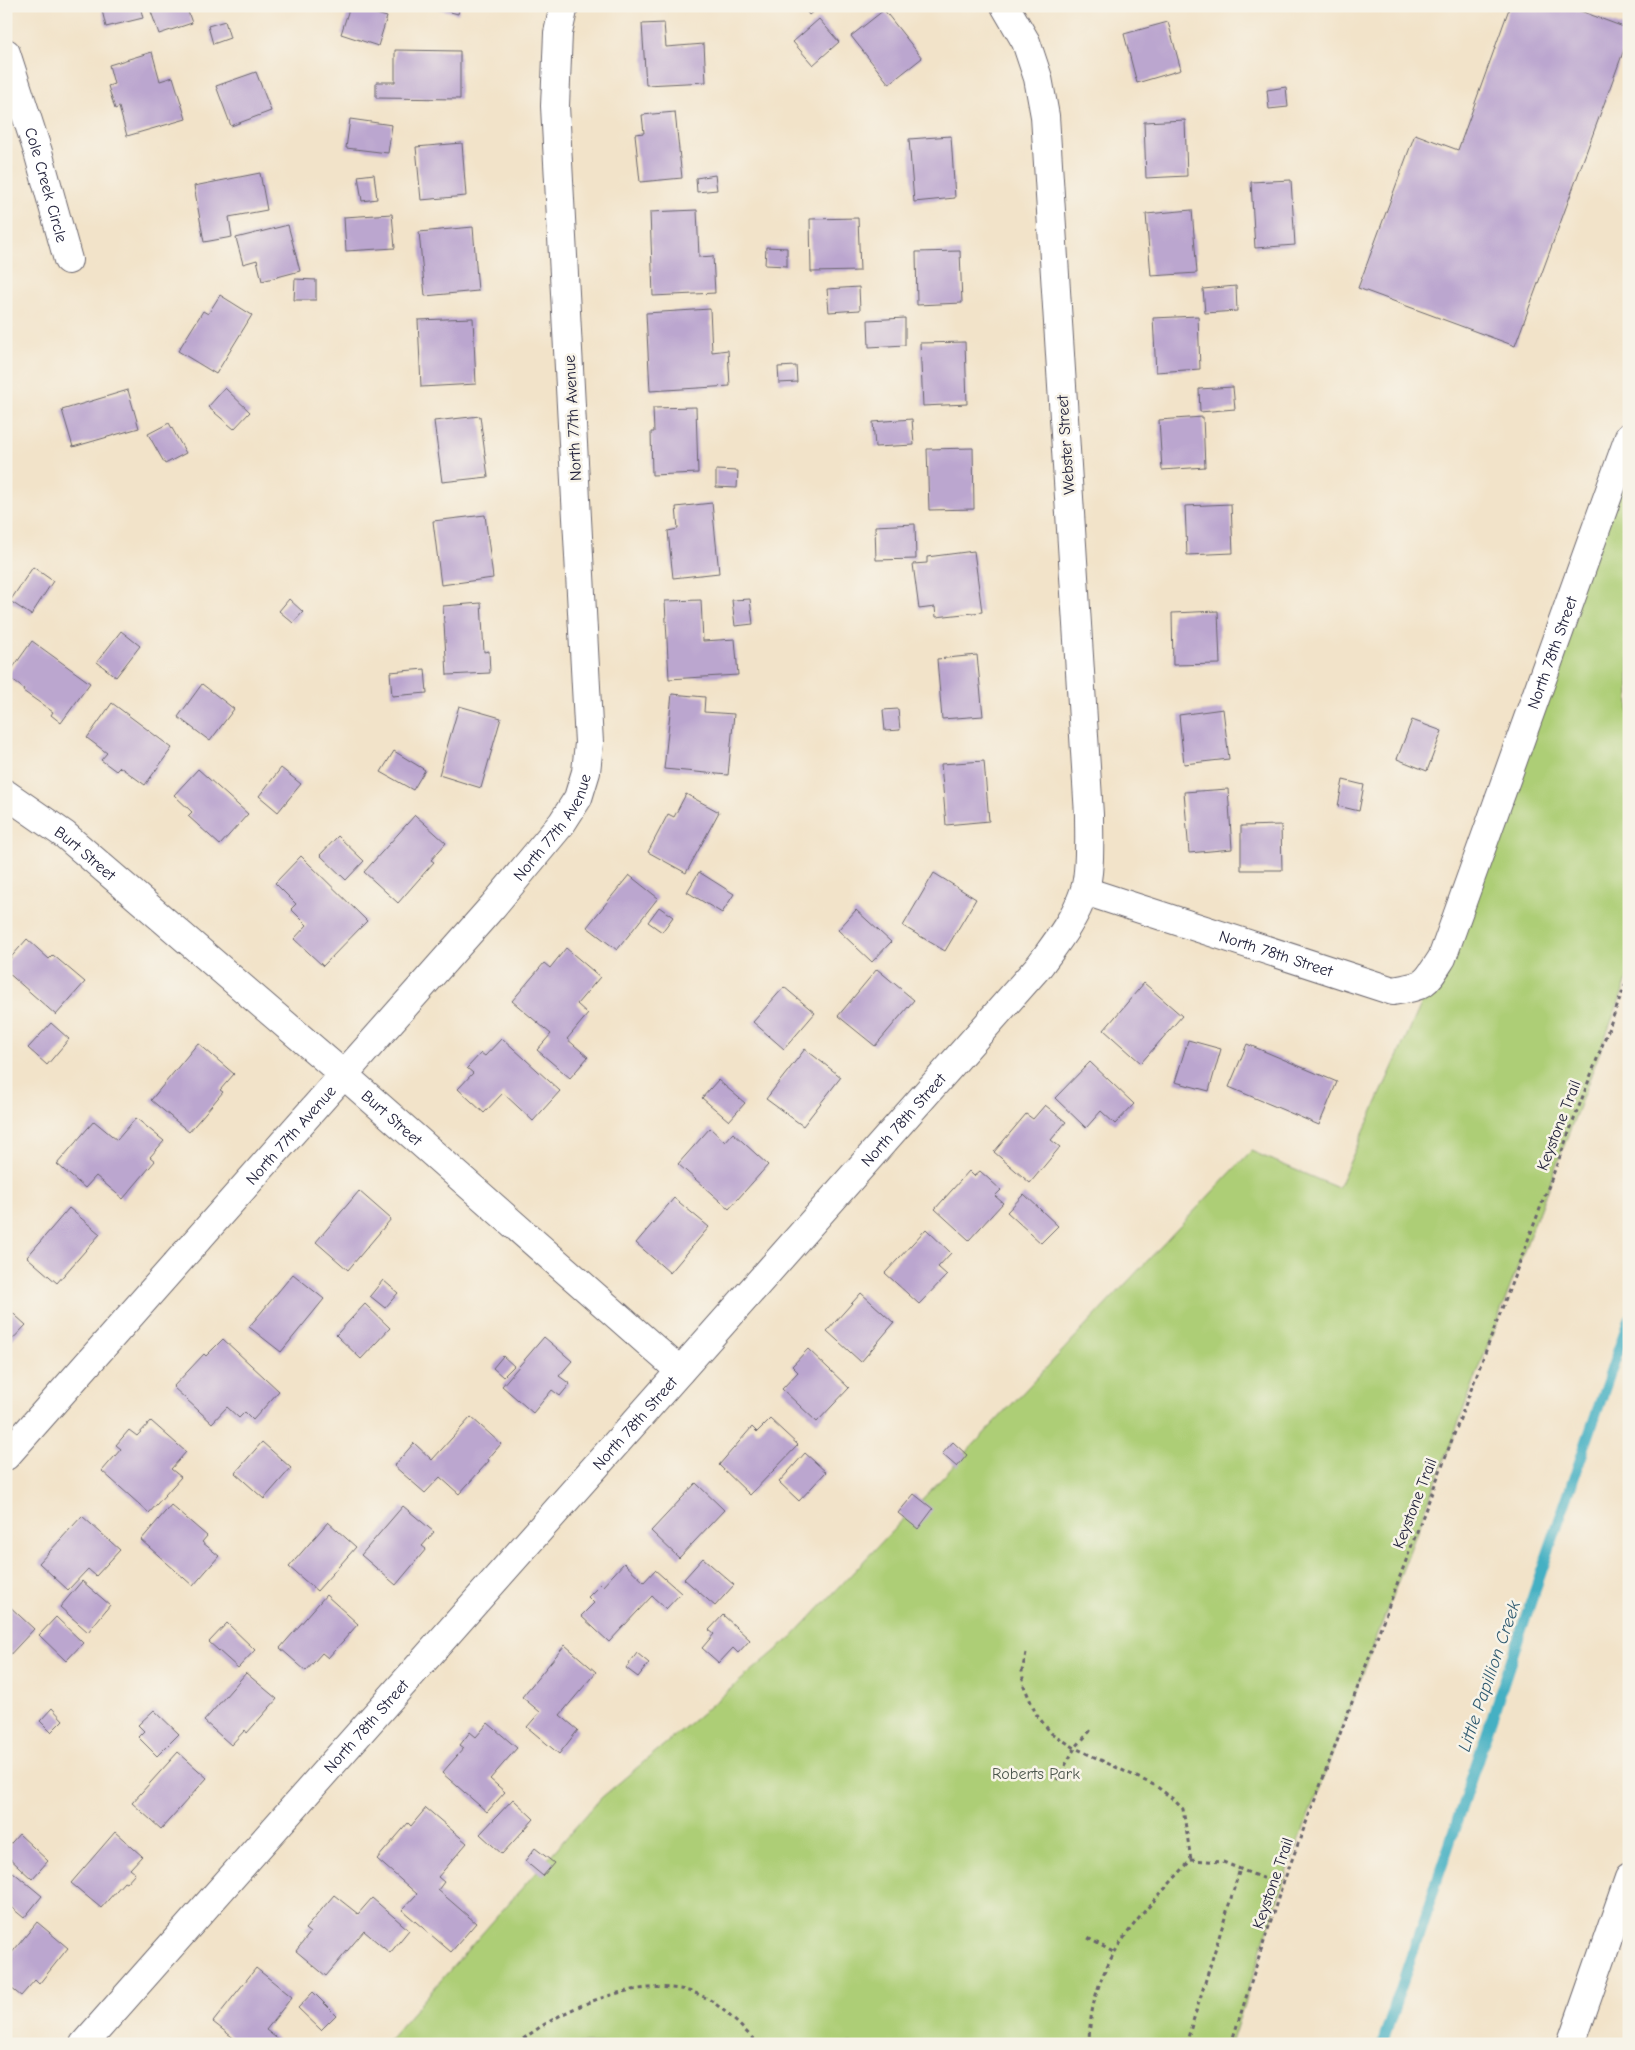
<svg xmlns="http://www.w3.org/2000/svg" width="1635" height="2050" font-family="'Comic Neue',sans-serif">
<style>
.green{fill:#adce76;stroke:#687858}
.lines{fill:none;stroke-linecap:round;stroke-linejoin:round}
.stream{stroke:#45b0c3;stroke-width:11}
.building{fill:#bba6cf}
.minor-casing{stroke:#6b666d;stroke-width:30}
.path{stroke:#6b666d;stroke-width:3;stroke-dasharray:4 4;stroke-linecap:butt}
.minor{stroke:#fff;stroke-width:28}
.labels{text-anchor:middle;stroke-width:5;stroke-linejoin:round;paint-order:stroke}
.street-label{font-size:16px;fill:#22223b;stroke:#f7f3e8}
.park-label{font-size:16px;fill:#4c564d;stroke:#f7f3e8}
.water-label{font-size:18px;font-style:italic;fill:#305b71;stroke:#f7f3e8}
</style>
<rect width="100%" height="100%" fill="#f7f3e8"/>
<filter id="ink" filterUnits="userSpaceOnUse"><feTurbulence type="fractalNoise" baseFrequency=".02" numOctaves="2"/><feDisplacementMap in="SourceGraphic" scale="10" xChannelSelector="R" yChannelSelector="G"/><feConvolveMatrix kernelMatrix="1 2 1 2 8 2 1 2 1" color-interpolation-filters="sRGB"/></filter>
<filter id="wash" filterUnits="userSpaceOnUse"><feTurbulence type="fractalNoise" baseFrequency=".0096" numOctaves="4" result="noise"/><feDisplacementMap in="SourceGraphic" scale="20" xChannelSelector="R" yChannelSelector="G"/><feGaussianBlur stdDeviation="1.12" result="paint"/><feColorMatrix in="noise" values="0 0 0 0 0 0 0 0 0 0 0 0 0 0 0 0 0 1.4 0 .05"/><feComposite in="paint" operator="in"/></filter>
<g filter="url(#wash)">
<rect width="100%" height="100%" fill="#f2e3c9"/>
<path class="green" d="M 1629,437 L 1629,975 L 1282,1886 L 1231,2044 L 385,2044 L 601,1798 L 792,1637 L 1251,1151 L 1338,1188 L 1442,958 Z"/>
<g class="lines">
<path class="stream" d="M 1382,2044 L 1525,1619 L 1629,1319"/>
</g>
<g id="blocks">
<path class="building" d="M 101,6 L 140,6 L 143,18 L 106,27 Z
M 149,6 L 186,6 L 192,23 L 159,34 Z
M 350,6 L 387,17 L 378,46 L 341,34 Z
M 428,6 L 460,6 L 458,14 Z
M 803,6 L 820,6 L 809,15 Z
M 1510,6 L 1567,6 L 1629,29 L 1629,36 L 1515,346 L 1358,288 L 1415,134 L 1458,150 Z
M 884,10 L 922,58 L 889,84 L 851,36 Z
M 819,19 L 839,42 L 813,65 L 793,42 Z
M 225,21 L 230,38 L 213,44 L 208,26 Z
M 1168,22 L 1181,70 L 1137,83 L 1124,34 Z
M 664,23 L 666,47 L 704,44 L 706,82 L 646,85 L 642,24 Z
M 395,50 L 460,51 L 460,99 L 376,98 L 376,82 L 395,82 Z
M 152,52 L 160,81 L 173,77 L 186,119 L 127,136 L 119,107 L 115,109 L 108,86 L 114,84 L 109,65 Z
M 256,72 L 271,111 L 231,126 L 216,86 Z
M 1286,87 L 1288,107 L 1269,109 L 1267,90 Z
M 675,112 L 682,178 L 640,182 L 635,134 L 644,133 L 642,115 Z
M 350,119 L 392,125 L 388,153 L 346,148 Z
M 1185,120 L 1187,176 L 1146,178 L 1144,122 Z
M 951,136 L 955,198 L 914,202 L 909,139 Z
M 462,143 L 466,196 L 421,200 L 416,147 Z
M 260,173 L 267,210 L 229,217 L 232,237 L 204,242 L 194,186 Z
M 374,174 L 377,199 L 362,201 L 358,176 Z
M 715,175 L 717,190 L 697,192 L 696,178 Z
M 1291,180 L 1295,245 L 1255,248 L 1251,182 Z
M 697,210 L 699,257 L 713,256 L 715,293 L 653,296 L 650,212 Z
M 1192,210 L 1197,273 L 1151,276 L 1146,214 Z
M 392,214 L 395,248 L 346,251 L 344,217 Z
M 858,218 L 860,271 L 811,272 L 810,219 Z
M 288,225 L 300,271 L 262,281 L 257,260 L 243,264 L 236,238 Z
M 473,227 L 478,291 L 425,296 L 419,232 Z
M 766,247 L 787,248 L 787,266 L 765,265 Z
M 960,251 L 962,303 L 917,305 L 916,252 Z
M 295,279 L 316,280 L 316,300 L 294,300 Z
M 1236,286 L 1237,311 L 1205,313 L 1203,289 Z
M 859,287 L 860,310 L 829,312 L 827,289 Z
M 220,295 L 252,315 L 216,374 L 178,351 L 203,311 L 208,314 Z
M 710,309 L 712,352 L 728,350 L 730,386 L 650,391 L 646,313 Z
M 1198,316 L 1200,369 L 1156,372 L 1153,318 Z
M 473,318 L 476,384 L 421,387 L 418,320 Z
M 905,318 L 905,345 L 869,347 L 868,320 Z
M 965,342 L 967,404 L 923,406 L 920,343 Z
M 796,366 L 797,382 L 779,383 L 778,367 Z
M 1233,387 L 1235,409 L 1200,412 L 1199,389 Z
M 225,388 L 250,412 L 234,429 L 208,407 Z
M 128,390 L 139,428 L 73,447 L 62,410 Z
M 696,407 L 698,473 L 652,475 L 651,432 L 654,432 L 653,408 Z
M 480,416 L 488,477 L 442,482 L 434,421 Z
M 1203,417 L 1205,467 L 1162,470 L 1159,420 Z
M 912,419 L 914,445 L 875,447 L 873,422 Z
M 169,423 L 186,453 L 165,464 L 148,434 Z
M 973,448 L 974,509 L 929,510 L 927,449 Z
M 716,470 L 738,471 L 737,488 L 716,487 Z
M 712,503 L 719,573 L 673,578 L 668,531 L 678,529 L 676,507 Z
M 1231,504 L 1233,553 L 1187,555 L 1185,506 Z
M 485,515 L 493,578 L 441,585 L 433,521 Z
M 915,524 L 916,559 L 876,560 L 875,526 Z
M 974,551 L 982,612 L 936,617 L 935,607 L 919,609 L 913,564 L 927,563 L 927,557 Z
M 33,567 L 53,581 L 31,615 L 10,601 Z
M 289,599 L 303,612 L 293,623 L 279,611 Z
M 750,599 L 753,624 L 735,626 L 732,600 Z
M 701,600 L 703,641 L 735,639 L 738,675 L 669,679 L 665,601 Z
M 481,603 L 484,652 L 489,651 L 490,673 L 447,675 L 443,606 Z
M 1218,611 L 1220,664 L 1173,665 L 1172,613 Z
M 121,631 L 140,646 L 116,677 L 97,662 Z
M 32,641 L 90,683 L 61,723 L 51,715 L 53,712 L 23,691 L 24,689 L 7,676 Z
M 977,655 L 983,716 L 942,719 L 937,659 Z
M 425,669 L 427,693 L 392,696 L 390,672 Z
M 202,684 L 234,709 L 210,741 L 178,717 Z
M 672,694 L 705,697 L 704,712 L 734,714 L 728,775 L 664,769 Z
M 112,703 L 172,748 L 145,785 L 120,767 L 116,771 L 101,760 L 107,753 L 87,738 Z
M 459,706 L 501,718 L 481,788 L 439,775 Z
M 898,709 L 900,730 L 885,731 L 883,710 Z
M 1223,709 L 1229,759 L 1184,764 L 1179,715 Z
M 1412,720 L 1442,731 L 1427,771 L 1397,759 Z
M 394,751 L 425,770 L 413,790 L 381,772 Z
M 984,761 L 989,821 L 946,825 L 941,764 Z
M 281,768 L 301,784 L 278,812 L 259,796 Z
M 198,769 L 248,814 L 220,845 L 188,816 L 192,812 L 174,795 Z
M 1343,780 L 1364,785 L 1359,811 L 1338,806 Z
M 1228,789 L 1232,849 L 1189,853 L 1184,792 Z
M 686,794 L 719,812 L 686,873 L 648,852 L 668,814 L 674,817 Z
M 415,815 L 446,843 L 431,860 L 434,862 L 398,903 L 364,872 Z
M 1281,825 L 1282,870 L 1241,870 L 1241,826 Z
M 338,836 L 364,861 L 346,880 L 320,855 Z
M 301,856 L 367,921 L 323,966 L 294,939 L 307,925 L 291,909 L 296,904 L 275,883 Z
M 699,872 L 734,894 L 722,913 L 687,892 Z
M 934,873 L 976,899 L 945,951 L 903,926 Z
M 629,875 L 658,898 L 617,950 L 587,927 Z
M 659,907 L 673,917 L 662,932 L 648,922 Z
M 856,910 L 891,942 L 872,962 L 838,930 Z
M 27,939 L 49,959 L 53,955 L 85,982 L 56,1015 L 6,971 L 6,963 Z
M 566,948 L 600,977 L 577,1004 L 588,1014 L 567,1039 L 588,1057 L 570,1078 L 537,1050 L 551,1034 L 512,1001 L 544,963 L 550,968 Z
M 877,969 L 914,1000 L 875,1046 L 838,1016 Z
M 1144,983 L 1182,1016 L 1141,1063 L 1104,1030 Z
M 784,987 L 815,1013 L 784,1049 L 753,1022 Z
M 51,1023 L 69,1039 L 47,1065 L 28,1048 Z
M 502,1038 L 560,1091 L 533,1121 L 503,1093 L 484,1113 L 458,1089 L 473,1073 L 467,1068 L 481,1053 L 485,1056 Z
M 1188,1040 L 1221,1049 L 1209,1091 L 1175,1082 Z
M 198,1043 L 234,1074 L 220,1090 L 223,1092 L 189,1132 L 151,1100 Z
M 1247,1044 L 1337,1082 L 1319,1125 L 1229,1087 Z
M 805,1049 L 841,1077 L 803,1126 L 766,1099 Z
M 1090,1062 L 1134,1104 L 1115,1124 L 1101,1111 L 1086,1128 L 1055,1098 Z
M 718,1080 L 745,1103 L 729,1121 L 702,1098 Z
M 1045,1105 L 1066,1122 L 1051,1140 L 1060,1147 L 1030,1183 L 994,1152 L 1026,1114 L 1033,1119 Z
M 136,1118 L 164,1141 L 150,1157 L 155,1161 L 123,1199 L 96,1176 L 85,1188 L 57,1164 L 94,1121 L 117,1140 Z
M 710,1128 L 725,1142 L 733,1133 L 768,1165 L 729,1209 L 678,1164 Z
M 969,1171 L 974,1176 L 980,1171 L 1001,1190 L 995,1196 L 1003,1203 L 969,1240 L 935,1209 Z
M 359,1191 L 391,1219 L 348,1270 L 316,1242 Z
M 1024,1194 L 1058,1226 L 1041,1243 L 1007,1212 Z
M 674,1198 L 709,1227 L 670,1273 L 636,1243 Z
M 69,1208 L 100,1234 L 57,1283 L 27,1257 Z
M 926,1229 L 951,1253 L 938,1267 L 947,1275 L 919,1304 L 885,1273 Z
M 293,1274 L 324,1299 L 281,1352 L 249,1327 Z
M 383,1280 L 398,1293 L 385,1308 L 370,1296 Z
M 861,1293 L 894,1323 L 861,1362 L 827,1331 Z
M 365,1304 L 390,1328 L 361,1359 L 336,1335 Z
M 6,1307 L 26,1325 L 6,1346 Z
M 544,1337 L 572,1361 L 559,1376 L 570,1384 L 560,1396 L 552,1390 L 533,1413 L 502,1386 Z
M 223,1339 L 279,1391 L 253,1420 L 245,1412 L 239,1418 L 227,1407 L 212,1423 L 173,1387 L 204,1354 L 206,1356 Z
M 808,1349 L 849,1388 L 817,1422 L 782,1389 L 798,1372 L 792,1366 Z
M 503,1356 L 514,1366 L 503,1377 L 493,1368 Z
M 471,1417 L 501,1444 L 488,1459 L 489,1461 L 459,1494 L 440,1477 L 425,1493 L 394,1466 L 414,1443 L 432,1460 Z
M 770,1419 L 798,1445 L 750,1495 L 719,1465 L 752,1427 L 757,1432 Z
M 151,1421 L 186,1452 L 171,1469 L 181,1477 L 149,1513 L 102,1471 L 121,1449 L 116,1445 L 129,1430 L 137,1436 Z
M 262,1442 L 291,1468 L 264,1499 L 235,1473 Z
M 953,1442 L 967,1455 L 957,1467 L 942,1454 Z
M 805,1453 L 826,1472 L 799,1501 L 779,1482 Z
M 696,1483 L 724,1510 L 679,1558 L 651,1531 Z
M 914,1494 L 933,1509 L 918,1529 L 898,1513 Z
M 171,1505 L 207,1536 L 202,1542 L 219,1556 L 193,1586 L 141,1540 Z
M 403,1506 L 434,1532 L 422,1546 L 426,1549 L 396,1585 L 361,1555 Z
M 82,1516 L 120,1550 L 96,1576 L 88,1569 L 68,1590 L 39,1563 Z
M 328,1522 L 356,1547 L 317,1591 L 289,1567 Z
M 703,1558 L 734,1585 L 715,1606 L 684,1579 Z
M 624,1563 L 644,1582 L 655,1570 L 681,1593 L 666,1609 L 652,1596 L 609,1642 L 581,1616 L 594,1603 L 588,1597 L 601,1584 L 603,1586 Z
M 82,1581 L 110,1605 L 88,1632 L 60,1607 Z
M 326,1595 L 358,1624 L 328,1658 L 322,1653 L 306,1671 L 280,1648 Z
M 6,1603 L 34,1629 L 6,1659 Z
M 723,1615 L 750,1640 L 738,1653 L 733,1648 L 719,1663 L 702,1648 L 714,1634 L 709,1630 Z
M 56,1617 L 83,1643 L 66,1661 L 39,1635 Z
M 227,1623 L 255,1650 L 238,1668 L 209,1642 Z
M 565,1645 L 596,1672 L 560,1715 L 578,1730 L 559,1754 L 527,1727 L 540,1712 L 522,1697 Z
M 637,1653 L 649,1663 L 638,1677 L 626,1668 Z
M 246,1673 L 277,1699 L 247,1733 L 245,1730 L 231,1745 L 204,1721 Z
M 52,1708 L 63,1720 L 51,1732 L 40,1721 Z
M 154,1710 L 179,1734 L 157,1756 L 138,1737 L 144,1731 L 138,1725 Z
M 6,1717 L 14,1724 L 6,1733 Z
M 488,1723 L 517,1748 L 490,1779 L 505,1792 L 487,1812 L 442,1773 L 464,1748 L 460,1745 L 470,1732 L 476,1737 Z
M 178,1752 L 207,1778 L 161,1829 L 132,1803 Z
M 513,1799 L 534,1819 L 502,1854 L 480,1834 Z
M 426,1808 L 467,1843 L 438,1877 L 444,1882 L 438,1890 L 476,1923 L 451,1952 L 402,1910 L 417,1894 L 377,1859 L 408,1823 L 411,1826 Z
M 115,1832 L 142,1856 L 130,1869 L 135,1873 L 126,1883 L 124,1882 L 101,1908 L 71,1883 Z
M 19,1834 L 48,1861 L 32,1879 L 6,1855 L 6,1849 Z
M 535,1848 L 554,1863 L 543,1876 L 525,1861 Z
M 13,1872 L 42,1896 L 24,1918 L 6,1903 L 6,1881 Z
M 334,1895 L 358,1914 L 372,1898 L 409,1930 L 390,1953 L 364,1931 L 326,1976 L 296,1951 L 310,1933 L 305,1929 Z
M 37,1922 L 68,1948 L 39,1984 L 35,1980 L 21,1996 L 6,1984 L 6,1960 Z
M 256,1968 L 292,1997 L 266,2030 L 284,2044 L 241,2044 L 213,2022 Z
M 313,1992 L 336,2015 L 321,2030 L 298,2008 Z"/>
</g>
</g>
<g filter="url(#ink)">
<use href="#blocks" fill-opacity="0" stroke="#6b666d" stroke-width="1"/>
<g class="lines">
<g class="minor-casing">
<g id="minor">
<path id="s1" d="M 6,53 L 38,152 L 68,260"/>
<path id="s2" d="M 6,794 L 65,835 L 344,1075 L 680,1371"/>
<path id="s3" d="M 1085,891 L 1393,991 C 1426,985 1424,986 1442,958 L 1629,437"/>
<path id="s4" d="M 6,1456 L 493,906 L 562,823 L 578,798 L 586,772 L 589,743 L 555,106 L 558,33 L 564,6"/>
<path id="s5" d="M 84,2044 L 1040,965 C 1056,943 1075,919 1084,892 C 1091,874 1089,835 1089,815 L 1045,116 L 1038,78 L 1026,42 L 1005,6"/>
<path d="M 1571,2044 L 1629,1878"/>
</g>
</g>
<path class="path" d="M 1026,1653 L 1022,1671 L 1024,1686 L 1036,1714 L 1051,1733 L 1075,1748 L 1156,1786 L 1173,1799 L 1183,1809 L 1191,1860
M 1057,1780 L 1075,1748 L 1091,1730
M 1191,1860 L 1223,1862 L 1282,1886
M 1088,1938 L 1113,1952
M 517,2044 C 562,2006 658,1965 713,2002 C 729,2014 744,2029 758,2044
M 1089,2044 C 1090,1960 1140,1917 1191,1860
M 1186,2044 L 1240,1869
M 1231,2044 L 1282,1886 L 1629,975"/>
<use href="#minor" class="minor"/>
</g>
</g>
<g class="labels">
<g class="street-label">
<text dy="6" stroke="none"><textPath href="#s1" startOffset="138">Cole Creek Circle</textPath></text>
<text transform="translate(572 418) rotate(-93)" y="6">North 77th Avenue</text>
<text transform="translate(1065 445) rotate(-94)" y="6">Webster Street</text>
<text dy="6" stroke="none"><textPath href="#s3" startOffset="711">North 78th Street</textPath></text>
<text dy="6" stroke="none"><textPath href="#s4" startOffset="834">North 77th Avenue</textPath></text>
<text dy="6" stroke="none"><textPath href="#s2" startOffset="99">Burt Street</textPath></text>
<text dy="6" stroke="none"><textPath href="#s3" startOffset="201">North 78th Street</textPath></text>
<text dy="6" stroke="none"><textPath href="#s2" startOffset="504">Burt Street</textPath></text>
<text dy="6" stroke="none"><textPath href="#s5" startOffset="1235">North 78th Street</textPath></text>
<text transform="translate(1558 1125) rotate(-69)" y="6">Keystone Trail</text>
<text dy="6" stroke="none"><textPath href="#s4" startOffset="429">North 77th Avenue</textPath></text>
<text dy="6" stroke="none"><textPath href="#s5" startOffset="830">North 78th Street</textPath></text>
<text transform="translate(1414 1503) rotate(-69)" y="6">Keystone Trail</text>
<text dy="6" stroke="none"><textPath href="#s5" startOffset="425">North 78th Street</textPath></text>
<text transform="translate(1272 1883) rotate(-71)" y="6">Keystone Trail</text>
</g>
<g class="park-label">
<text x="1036" y="1779">Roberts Park</text>
</g>
<g class="water-label">
<text transform="translate(1489 1676) rotate(-71)" y="6">Little Papillion Creek</text>
</g>
</g>
<rect width="1635" height="2050" fill="none" stroke="#f7f3e8" stroke-width="25"/>
</svg>
